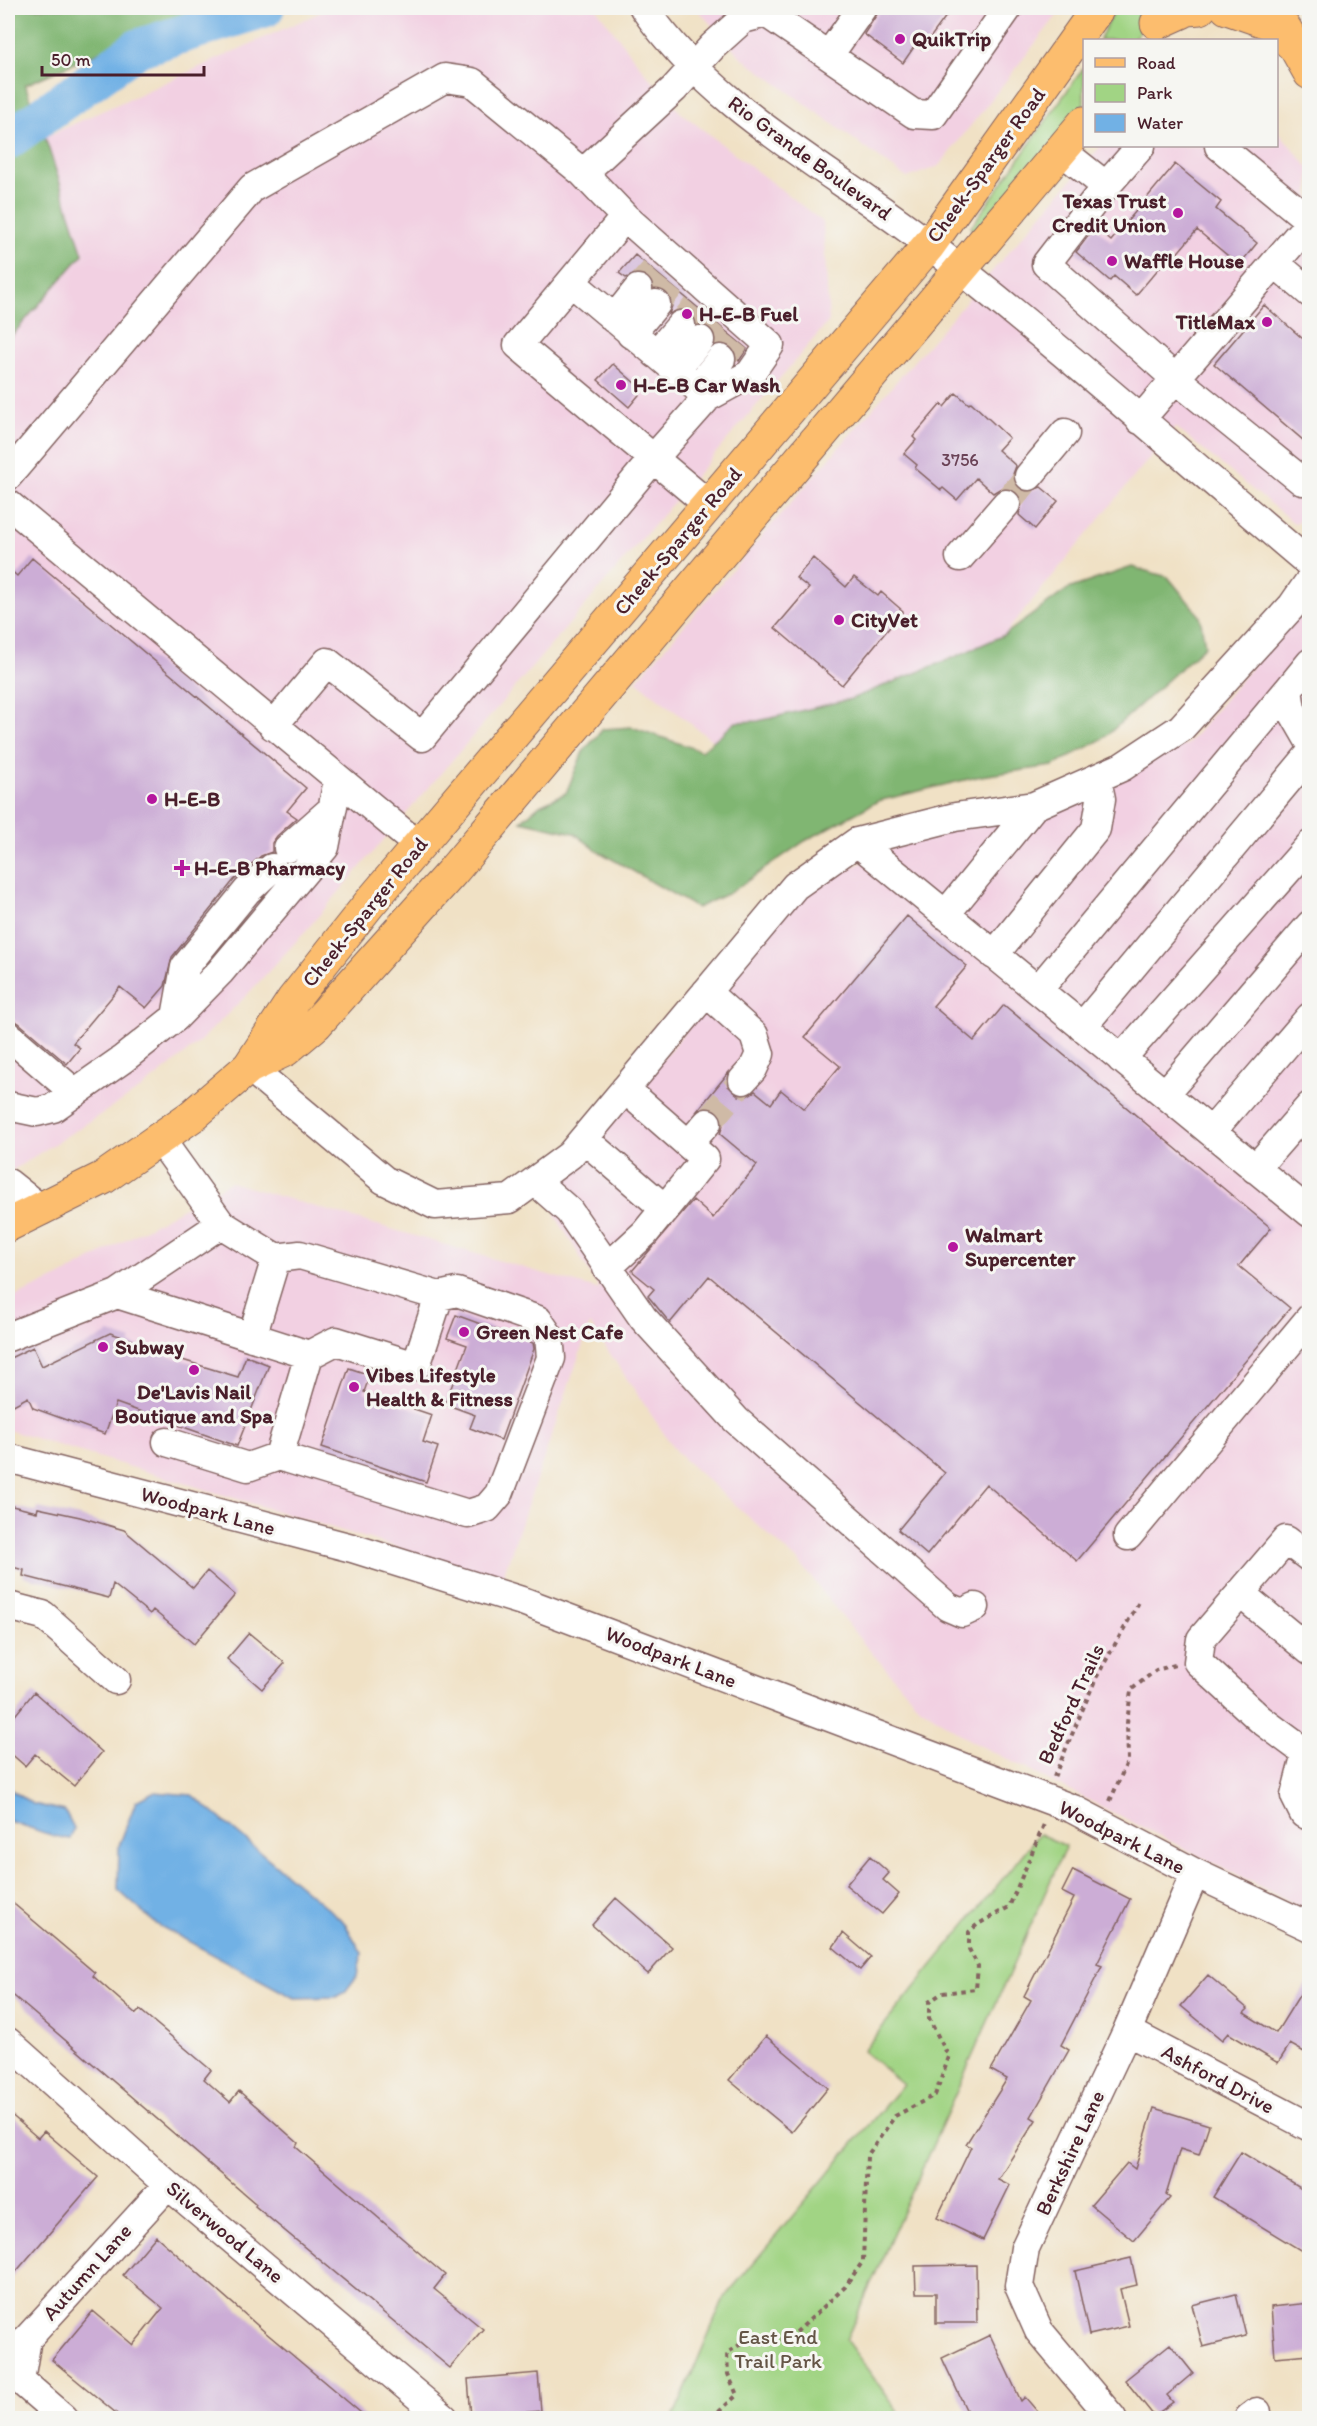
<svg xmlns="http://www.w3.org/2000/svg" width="1317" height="2426" font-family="Itim,sans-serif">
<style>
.built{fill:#f2d0e2}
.green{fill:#a1d484;stroke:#767a58;stroke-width:1.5}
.forest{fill:#80b672;stroke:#656a4e;stroke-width:1.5}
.water{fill:#71b1e5;stroke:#5e6888;stroke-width:1.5}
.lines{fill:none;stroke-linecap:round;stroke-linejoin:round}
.river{stroke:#71b1e5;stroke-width:39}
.building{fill:#ccadd6}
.minor-tunnel{stroke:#cfbaa6;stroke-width:28;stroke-dasharray:28 14;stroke-linecap:butt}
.minor-casing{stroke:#846361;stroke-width:31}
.major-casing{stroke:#846361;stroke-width:35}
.path{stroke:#846361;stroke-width:4;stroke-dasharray:4.5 4.5;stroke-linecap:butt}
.minor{stroke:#fff;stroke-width:28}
.major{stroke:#fcbd6e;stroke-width:33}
.poi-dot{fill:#b5179e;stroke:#f6f6f2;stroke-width:2}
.labels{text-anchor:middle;stroke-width:6;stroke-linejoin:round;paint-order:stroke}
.number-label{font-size:18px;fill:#6a4256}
.poi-label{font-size:21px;font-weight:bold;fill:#4a1f2b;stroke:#f6f6f2;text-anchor:start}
.street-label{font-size:21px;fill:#4a1f2b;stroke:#f6f6f2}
.park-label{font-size:21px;fill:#645546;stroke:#f6f6f2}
</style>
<rect width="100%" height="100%" fill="#f6f6f2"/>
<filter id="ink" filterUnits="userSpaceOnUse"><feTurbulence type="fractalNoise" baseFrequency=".0167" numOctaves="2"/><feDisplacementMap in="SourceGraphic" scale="12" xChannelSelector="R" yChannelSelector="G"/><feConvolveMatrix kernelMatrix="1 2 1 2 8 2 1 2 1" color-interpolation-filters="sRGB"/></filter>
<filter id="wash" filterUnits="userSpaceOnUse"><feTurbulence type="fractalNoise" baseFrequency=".008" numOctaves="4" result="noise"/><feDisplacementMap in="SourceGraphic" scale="24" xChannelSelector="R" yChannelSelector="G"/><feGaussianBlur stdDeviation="1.35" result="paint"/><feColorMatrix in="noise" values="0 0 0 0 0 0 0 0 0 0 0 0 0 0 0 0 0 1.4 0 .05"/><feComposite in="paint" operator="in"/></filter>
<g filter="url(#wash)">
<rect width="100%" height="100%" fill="#f0e1c5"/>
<path class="built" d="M 330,8 L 596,8 L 646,74 L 680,112 L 823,222 L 829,321 L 303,934 L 246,996 L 196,1045 L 141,1089 L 8,1173 L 8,340 L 83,254 L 45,137 Z
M 696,8 L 1063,8 L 939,166 L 907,178 L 742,58 Z
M 1277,130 L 1309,168 L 1309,519 L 1294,523 L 1175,427 L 1004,635 L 851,699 L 758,722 L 736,722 L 713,741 L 636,681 L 1101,146 L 1276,146 Z
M 1309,597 L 1309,1911 L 971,1741 L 919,1706 L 862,1642 L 799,1562 L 677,1453 L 590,1324 L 502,1579 L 8,1430 L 8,1300 L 59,1277 L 230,1182 L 600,1290 L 555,1215 L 563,1178 L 803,890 L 920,836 L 1188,744 Z"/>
<path class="green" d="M 1116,8 L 1157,8 L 1133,40 L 1099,40 Z
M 1084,67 L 1084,105 L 1059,138 L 973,232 L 971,227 Z
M 1039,1834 L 1066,1846 L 846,2340 L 903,2418 L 673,2418 L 724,2298 L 903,2084 L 863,2051 Z"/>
<path class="forest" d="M 8,8 L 216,8 L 151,29 L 25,85 L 45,137 L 83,254 L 8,340 Z
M 1132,567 L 1168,577 L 1200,616 L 1205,646 L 1104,738 L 1053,766 L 981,776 L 878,801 L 805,841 L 731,892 L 697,908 L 598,851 L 574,833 L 521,821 L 540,805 L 566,793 L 583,752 L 603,729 L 632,727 L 701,751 L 736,722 L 758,721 L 851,699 L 955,657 L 1004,635 L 1068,589 Z"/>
<path class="water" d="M 8,1788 L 33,1804 L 65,1811 L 74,1828 L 70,1839 C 48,1837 29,1826 8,1821 Z
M 153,1792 L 192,1795 L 344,1922 L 362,1953 L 357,1976 L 345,1992 L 336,1997 L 294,1998 L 156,1924 L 118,1890 L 119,1846 L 136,1801 Z"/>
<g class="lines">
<path class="river" d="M 8,140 L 138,48 L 265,8"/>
</g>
<g id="blocks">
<path class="building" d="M 881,8 L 952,8 L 922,49 L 916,44 L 903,63 L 864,34 Z
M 1175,164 L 1221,202 L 1216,209 L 1257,243 L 1239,265 L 1197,230 L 1175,256 L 1172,253 L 1136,295 L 1114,276 L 1110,281 L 1076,252 L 1095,227 L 1111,241 Z
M 635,255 L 747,349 L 739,361 L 732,347 L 724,343 L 716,343 L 716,335 L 711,328 L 697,324 L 691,312 L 683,309 L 669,314 L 672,306 L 671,298 L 666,291 L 654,288 L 648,276 L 640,273 L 626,278 L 619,273 Z
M 1264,305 L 1310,345 L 1310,446 L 1214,364 Z
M 613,364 L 643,390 L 629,407 L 598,380 Z
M 956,393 L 969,404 L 971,402 L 1009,438 L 998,450 L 1016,466 L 1013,474 L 1018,488 L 1027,492 L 1041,487 L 1058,501 L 1035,529 L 1019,515 L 1022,499 L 1016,491 L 1001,488 L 993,493 L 976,478 L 957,500 L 943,488 L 941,490 L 915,468 L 917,465 L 904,454 L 916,440 L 913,437 L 941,404 L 944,407 Z
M 32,558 L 306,788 L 287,811 L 297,818 L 277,836 L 272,843 L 272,852 L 261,856 L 234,880 L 172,957 L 165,986 L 146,1008 L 120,987 L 73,1043 L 80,1048 L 67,1064 L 19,1023 L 8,1017 L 8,568 L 17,576 Z
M 813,558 L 846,587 L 854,577 L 878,596 L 881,592 L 903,611 L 842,685 L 775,628 L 809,588 L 796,578 Z
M 907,916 L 967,966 L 933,1006 L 974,1041 L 1004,1005 L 1271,1228 L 1239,1266 L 1290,1308 L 1077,1561 L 986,1484 L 927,1555 L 898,1530 L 945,1473 L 709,1276 L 670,1323 L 648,1296 L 654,1289 L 632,1271 L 693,1200 L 713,1218 L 757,1165 L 720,1134 L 723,1125 L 718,1111 L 709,1107 L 697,1111 L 729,1072 L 728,1086 L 739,1096 L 747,1096 L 755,1091 L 771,1104 L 781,1090 L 804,1109 L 840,1066 L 805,1037 Z
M 456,1315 L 533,1343 L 534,1349 L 501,1440 L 470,1428 L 475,1415 L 445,1404 L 467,1345 L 447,1338 Z
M 110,1333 L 132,1340 L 130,1344 L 238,1377 L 246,1356 L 269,1365 L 237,1446 L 116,1403 L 105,1434 L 33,1408 L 28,1397 L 8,1408 L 8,1359 L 33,1347 L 42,1366 Z
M 349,1368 L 370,1375 L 364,1392 L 432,1415 L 423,1442 L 438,1447 L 426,1482 L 322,1447 Z
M 8,1505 L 37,1512 L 38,1508 L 80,1517 L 124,1530 L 193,1588 L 207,1571 L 235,1595 L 194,1644 L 153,1610 L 150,1614 L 113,1584 L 109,1598 L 23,1576 L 24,1570 L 8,1566 Z
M 249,1633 L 285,1663 L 262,1689 L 227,1659 Z
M 34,1692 L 102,1752 L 74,1786 L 35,1754 L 25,1766 L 8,1751 L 8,1724 Z
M 870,1856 L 889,1873 L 883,1880 L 899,1894 L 882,1914 L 846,1885 Z
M 1073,1870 L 1130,1899 L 1097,1964 L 1102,1966 L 1061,2045 L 1069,2050 L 1031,2117 L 1036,2120 L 998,2179 L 1010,2185 L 983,2240 L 937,2218 L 971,2147 L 966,2144 L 1007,2079 L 991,2070 L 1031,2000 L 1024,1996 L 1074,1898 L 1062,1892 Z
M 616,1898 L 672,1947 L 648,1974 L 592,1925 Z
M 8,1899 L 95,1973 L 93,1976 L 136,2014 L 140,2010 L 211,2070 L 204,2079 L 230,2102 L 239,2091 L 298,2143 L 296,2147 L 445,2275 L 434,2289 L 483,2329 L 450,2368 L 255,2206 L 256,2204 L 8,1991 Z
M 843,1933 L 871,1957 L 860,1970 L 833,1947 Z
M 1208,1975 L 1248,2009 L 1244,2013 L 1276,2033 L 1310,1978 L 1310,2042 L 1304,2052 L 1290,2044 L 1278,2063 L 1228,2033 L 1222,2040 L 1181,2006 Z
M 766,2036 L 828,2088 L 792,2132 L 729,2080 Z
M 1154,2108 L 1209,2125 L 1199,2155 L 1180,2149 L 1166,2195 L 1170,2198 L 1134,2241 L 1091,2205 L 1127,2163 L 1135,2169 Z
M 8,2112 L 38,2138 L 44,2131 L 98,2177 L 8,2281 Z
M 1241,2152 L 1310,2194 L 1310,2256 L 1213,2197 Z
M 156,2236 L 265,2332 L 367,2418 L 122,2418 L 52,2360 L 93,2311 L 133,2345 L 163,2308 L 123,2275 Z
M 1131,2258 L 1137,2285 L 1120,2289 L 1129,2326 L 1089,2335 L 1075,2271 Z
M 976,2265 L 977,2323 L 936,2323 L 936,2293 L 916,2293 L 915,2266 Z
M 1236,2294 L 1246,2336 L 1203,2347 L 1192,2305 Z
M 1310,2303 L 1310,2354 L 1275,2357 L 1271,2307 Z
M 990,2335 L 1021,2401 L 1025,2397 L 1043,2418 L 970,2418 L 942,2358 Z
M 1170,2344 L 1193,2373 L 1167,2395 L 1173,2402 L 1154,2416 L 1125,2380 Z
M 538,2373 L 541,2411 L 471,2417 L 468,2379 Z"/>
</g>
</g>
<g filter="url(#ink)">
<use href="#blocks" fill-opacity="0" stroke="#846361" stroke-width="1.5"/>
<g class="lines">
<path class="minor-tunnel" d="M 638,289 L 654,271
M 656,304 L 671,285
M 681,325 L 696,307
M 700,340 L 715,322
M 721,359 L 736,340
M 1006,504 L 1029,476
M 707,1123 L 743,1080"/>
<g class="minor-casing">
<path id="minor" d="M 644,8 C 716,112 830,168 928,244 C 1059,345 1183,457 1310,564
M 829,55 L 862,8
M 1219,146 L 1310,221
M 1063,152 L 1106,186 L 1141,146
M 583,173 L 674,89 L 713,46 L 743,19 L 766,13 L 914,114 L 933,115 L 1008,8
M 1106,186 L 1046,264 L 1176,379 L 1302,481 L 1310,480
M 625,217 L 518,345 L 709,505
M 1275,263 L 1310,293
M 571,282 L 708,397
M 614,319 L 638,289
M 631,334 L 656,304
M 656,354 L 681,325
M 675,370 L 700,340
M 697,388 L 721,359
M 1140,420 L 1310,222
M 8,476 L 252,188 L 445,78 L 472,82 L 583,173 L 625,217 L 770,345 L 750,374 L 708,397 L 653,459 L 422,737 L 327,662 L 273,726
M 1029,476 L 1065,433
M 8,504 L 419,846
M 960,557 L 1006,504
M 1310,663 L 1288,690 L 1291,709 L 1310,742
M 857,842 L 1310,1213
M 288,848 L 331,810
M 945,915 L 1034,806
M 994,955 L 1096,829 L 1101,799 L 1097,780
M 1038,990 L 1288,690
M 706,992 L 754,1035 L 760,1054 L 753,1069 L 743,1080
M 176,1017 L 185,967 L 247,891 L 272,868
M 1082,1027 L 1310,754
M 8,1035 L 75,1093
M 1121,1059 L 1310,845
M 249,1067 L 384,1180 L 435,1205 L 510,1199 L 570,1155 L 795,886 L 857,842 L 955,817 L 1034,806 L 1122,767 L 1181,728 L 1292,606 L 1310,580
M 1165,1094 L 1310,925
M 8,1106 L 37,1112 L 53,1108 L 123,1059 L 176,1017 L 220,972 L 325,847 L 338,780
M 1211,1132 L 1310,1017
M 160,1139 L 221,1224 L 276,1258 L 300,1255 L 439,1296 L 457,1292 L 538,1320 L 549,1336 L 551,1358 L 499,1494 L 487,1508 L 468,1514 L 279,1456 L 309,1355 L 117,1294 L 221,1224
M 584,1139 L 665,1209
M 689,1144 L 707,1123
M 1255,1169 L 1310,1106
M 535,1181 L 569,1211 L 643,1318 L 736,1420 L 948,1607 L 962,1613 L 975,1607
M 8,1183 L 42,1210
M 607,1268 L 645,1233 L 705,1159 L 625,1089
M 8,1337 L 117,1294
M 252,1337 L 276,1258
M 309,1355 L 336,1341 L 416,1366 L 439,1296
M 167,1442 L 248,1467 L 279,1456
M 8,1458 L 352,1548 L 525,1602 L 1073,1809 L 1195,1873 L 1310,1927
M 1128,1536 L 1310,1318
M 1310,1558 L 1286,1540 L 1201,1639 L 1198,1662 L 1260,1719 L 1310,1756
M 1240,1593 L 1310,1651
M 8,1606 L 43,1615 L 116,1680
M 1306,1753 L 1295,1796 L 1304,1814 L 1310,1816
M 1127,2031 L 1310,2127
M 8,2042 L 168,2185 L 444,2418
M 64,2418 L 20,2380 L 27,2339 L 168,2185
M 1112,2418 L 1039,2331 L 1019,2286 L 1025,2248 L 1127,2031 L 1195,1873
M 1249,2418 L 1257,2412"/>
</g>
<g class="major-casing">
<path id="major" d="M 1227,8 L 1270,23 L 1295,47
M 1157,23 L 1188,9 L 1200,8
M 1285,29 L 1310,73
M 249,1067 L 293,1000 L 369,904 L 929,245 L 1098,8
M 8,1225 L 103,1178 L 192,1116 L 249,1067 L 285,1050 L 316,1024 L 452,872 L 1084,123"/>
</g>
<path class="path" d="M 1054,1777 L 1096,1678 L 1139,1602
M 1110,1801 L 1128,1760 L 1127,1723 L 1131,1690 L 1156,1670 L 1175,1665
M 712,2418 L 737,2395 L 728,2374 L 727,2353 L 744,2342 L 789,2339 L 845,2287 L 863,2261 L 867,2156 L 895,2116 L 935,2095 L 949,2057 L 929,2019 L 929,2002 L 942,1993 L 976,1989 L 978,1966 L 969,1949 L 969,1932 L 978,1924 L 1009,1907 L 1045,1822"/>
<use href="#minor" class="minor"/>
<use href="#major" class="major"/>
</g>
</g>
<g class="poi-dot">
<circle cx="900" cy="39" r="6"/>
<circle cx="1178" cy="213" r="6"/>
<circle cx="1112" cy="261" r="6"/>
<circle cx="687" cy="314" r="6"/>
<circle cx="1267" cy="322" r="6"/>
<circle cx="621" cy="385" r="6"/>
<circle cx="839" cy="620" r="6"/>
<circle cx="152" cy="799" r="6"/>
<path d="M179 859h6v6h6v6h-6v6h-6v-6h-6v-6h6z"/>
<circle cx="953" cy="1247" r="6"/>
<circle cx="464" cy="1332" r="6"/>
<circle cx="103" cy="1347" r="6"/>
<circle cx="194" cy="1370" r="6"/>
<circle cx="354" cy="1387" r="6"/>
</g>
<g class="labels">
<g class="number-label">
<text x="960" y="466">3756</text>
</g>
<g class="poi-label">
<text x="912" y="46">QuikTrip</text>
<text x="1166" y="208" text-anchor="end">Texas Trust<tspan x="1166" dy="24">Credit Union</tspan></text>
<text x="1124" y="268">Waffle House</text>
<text x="699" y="321">H-E-B Fuel</text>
<text x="1255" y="329" text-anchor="end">TitleMax</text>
<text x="633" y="392">H-E-B Car Wash</text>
<text x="851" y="627">CityVet</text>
<text x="164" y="806">H-E-B</text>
<text x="194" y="875">H-E-B Pharmacy</text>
<text x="965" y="1242">Walmart<tspan x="965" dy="24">Supercenter</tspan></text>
<text x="476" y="1339">Green Nest Cafe</text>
<text x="115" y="1354">Subway</text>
<text x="366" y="1382">Vibes Lifestyle<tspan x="366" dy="24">Health &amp; Fitness</tspan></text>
<text x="194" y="1399" text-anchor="middle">De'Lavis Nail<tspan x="194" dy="24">Boutique and Spa</tspan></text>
</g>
<g class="street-label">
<text transform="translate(810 158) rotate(36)" y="7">Rio Grande Boulevard</text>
<text transform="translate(986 165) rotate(-54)" y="7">Cheek-Sparger Road</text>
<text transform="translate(678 541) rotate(-50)" y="7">Cheek-Sparger Road</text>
<text transform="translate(365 912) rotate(-51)" y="7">Cheek-Sparger Road</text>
<text transform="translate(208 1511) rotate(15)" y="7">Woodpark Lane</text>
<text transform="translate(671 1657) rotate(21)" y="7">Woodpark Lane</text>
<text transform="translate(1071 1704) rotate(-65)" y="7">Bedford Trails</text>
<text transform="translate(1122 1837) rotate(27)" y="7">Woodpark Lane</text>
<text transform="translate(1218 2079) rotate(28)" y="7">Ashford Drive</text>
<text transform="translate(1070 2153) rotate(-65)" y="7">Berkshire Lane</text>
<text transform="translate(225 2232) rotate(40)" y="7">Silverwood Lane</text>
<text transform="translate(87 2272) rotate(-48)" y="7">Autumn Lane</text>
</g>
<g class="park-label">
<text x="778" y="2344">East End<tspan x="778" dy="24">Trail Park</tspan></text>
</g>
</g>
<rect width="1317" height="2426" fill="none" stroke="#f6f6f2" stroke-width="30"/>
<rect x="1083" y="39" width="195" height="108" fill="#f6f6f2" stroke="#b1a0a2" stroke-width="1.5"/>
<rect x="1095" y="58" width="30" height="9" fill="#fcbd6e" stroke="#b1a0a2" stroke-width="1.5"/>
<text x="1137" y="69" font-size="18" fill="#4a1f2b">Road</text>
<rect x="1095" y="84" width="30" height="18" fill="#a1d484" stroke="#b1a0a2" stroke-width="1.5"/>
<text x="1137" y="99" font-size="18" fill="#4a1f2b">Park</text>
<rect x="1095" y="114" width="30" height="18" fill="#71b1e5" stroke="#b1a0a2" stroke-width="1.5"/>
<text x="1137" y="129" font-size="18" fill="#4a1f2b">Water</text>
<path d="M42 66v9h162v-9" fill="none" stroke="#4a1f2b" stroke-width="3"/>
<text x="51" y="66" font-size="18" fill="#4a1f2b" stroke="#f6f6f2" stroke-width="4.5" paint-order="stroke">50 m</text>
</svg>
